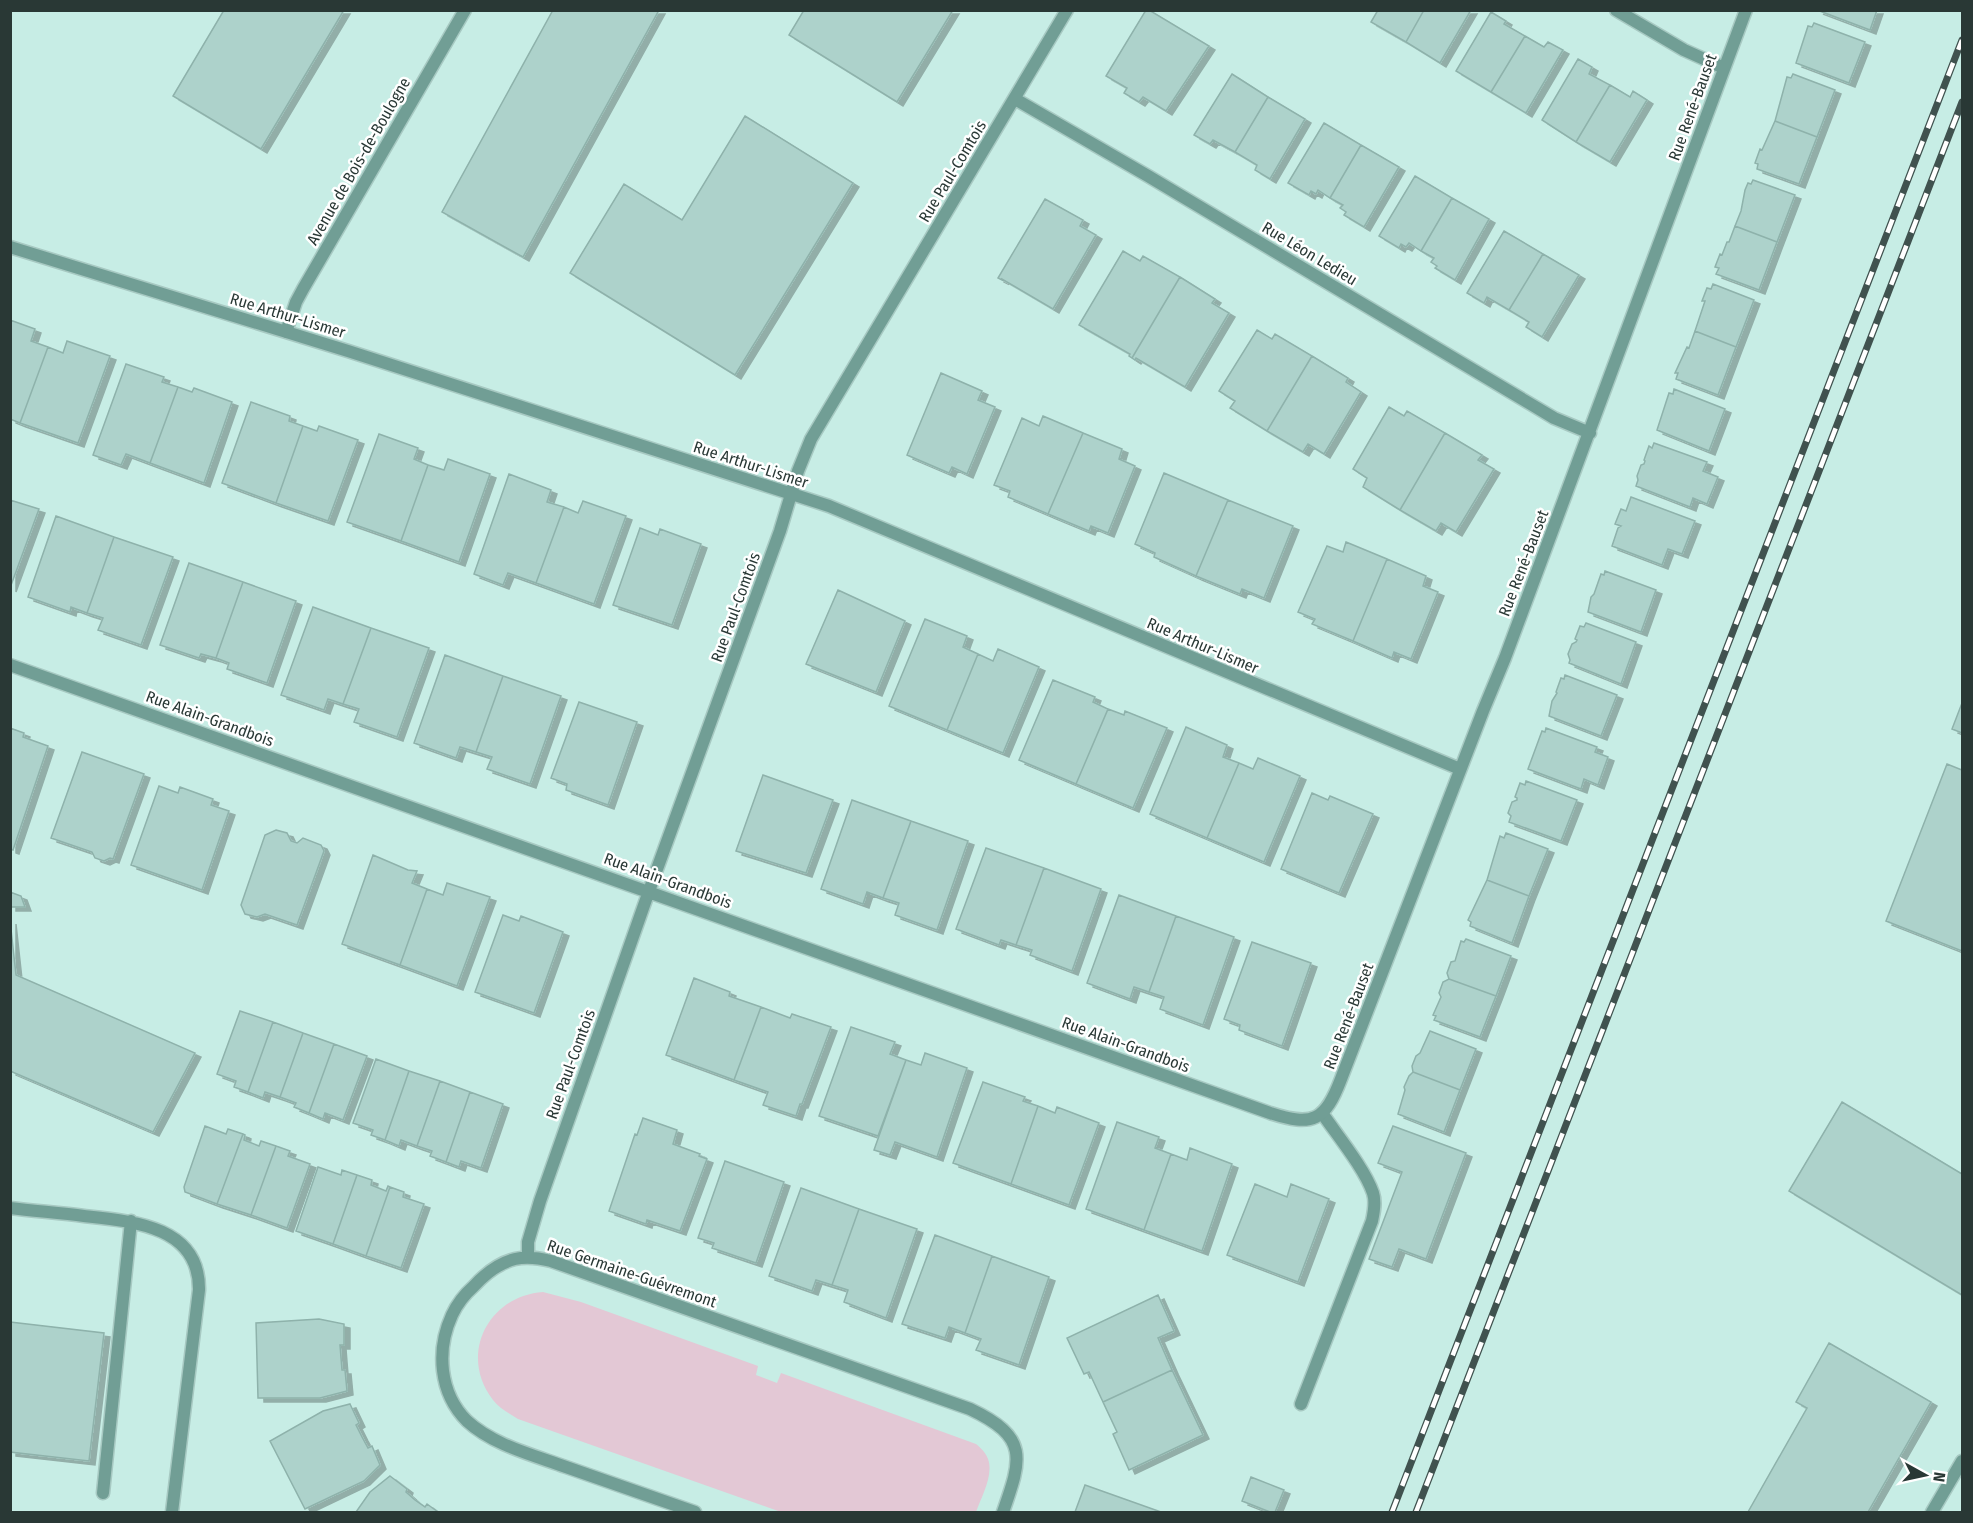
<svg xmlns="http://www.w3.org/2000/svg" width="1973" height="1523" font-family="'Fira Sans Condensed',sans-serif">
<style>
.green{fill:#e3c8d5}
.building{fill:#add2cb;stroke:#8eb2ab;stroke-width:1.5;filter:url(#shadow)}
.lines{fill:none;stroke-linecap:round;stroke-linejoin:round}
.lane-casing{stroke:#a7c9c2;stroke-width:15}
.street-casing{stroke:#a7c9c2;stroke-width:15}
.lane{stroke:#719e95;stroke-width:12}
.street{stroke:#719e95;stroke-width:12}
.rail-casing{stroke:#40524f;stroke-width:7}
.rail{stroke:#fff;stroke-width:4.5;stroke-dasharray:14;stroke-linecap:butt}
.labels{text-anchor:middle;stroke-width:5;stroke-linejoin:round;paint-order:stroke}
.street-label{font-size:16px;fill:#293835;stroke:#fff}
</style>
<defs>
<filter id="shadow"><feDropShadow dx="6" dy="4" stdDeviation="0" flood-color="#0004"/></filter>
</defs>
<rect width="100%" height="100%" fill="#c7ede5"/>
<path class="green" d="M 543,1292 L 581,1302 L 758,1366 L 756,1375 L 777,1383 L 781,1373 L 976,1444 C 981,1448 986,1453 988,1459 C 994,1475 981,1498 976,1512 L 781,1512 L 518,1419 C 510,1414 499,1408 493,1400 C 458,1355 488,1296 543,1292 Z"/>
<path class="building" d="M 224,10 L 344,10 L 261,149 L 173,96 Z
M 553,10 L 659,10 L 523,257 L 442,212 Z
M 804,10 L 953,10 L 897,102 L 789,35 Z
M 1146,10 L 1149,10 L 1209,46 L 1166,111 L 1143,97 L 1139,102 L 1124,93 L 1127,88 L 1106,76 Z
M 1378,10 L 1424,10 L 1406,42 L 1371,22 Z
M 1424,10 L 1471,10 L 1440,63 L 1406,42 Z
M 1817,10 L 1877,10 L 1870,30 Z
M 1491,12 L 1506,21 L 1504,24 L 1525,36 L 1491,92 L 1456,71 Z
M 1814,23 L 1865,42 L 1849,83 L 1796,63 L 1808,26 L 1812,27 Z
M 1525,36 L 1544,47 L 1548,42 L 1563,50 L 1526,113 L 1491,92 Z
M 1578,59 L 1592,67 L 1589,74 L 1610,85 L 1576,142 L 1542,120 Z
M 1232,74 L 1268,97 L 1235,152 L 1213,140 L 1210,144 L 1194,135 Z
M 1793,74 L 1835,90 L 1817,137 L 1775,121 L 1787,77 L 1791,78 Z
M 1610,85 L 1630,97 L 1633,91 L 1647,100 L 1610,162 L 1576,142 Z
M 1268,97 L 1305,119 L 1270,179 L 1255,170 L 1257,165 L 1235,152 Z
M 745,116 L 853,183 L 735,375 L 570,273 L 624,184 L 682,220 Z
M 1775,121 L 1817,137 L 1799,184 L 1757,169 L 1758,164 L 1755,163 L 1760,149 L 1762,150 Z
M 1324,123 L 1361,145 L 1330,198 L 1318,190 L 1316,194 L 1311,191 L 1309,195 L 1288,183 Z
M 1361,145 L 1399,167 L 1364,227 L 1344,215 L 1346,212 L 1340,208 L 1343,205 L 1330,198 Z
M 1415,176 L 1452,198 L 1421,251 L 1409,243 L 1406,247 L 1401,244 L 1399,248 L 1379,236 Z
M 1753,180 L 1795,195 L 1777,242 L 1735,226 L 1741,211 L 1745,190 L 1748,183 L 1751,184 Z
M 1452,198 L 1489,219 L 1455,280 L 1435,268 L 1437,266 L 1431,262 L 1434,258 L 1421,251 Z
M 1045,199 L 1083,220 L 1080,226 L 1096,235 L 1053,309 L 1002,279 L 1002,280 L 998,278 Z
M 1735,226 L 1777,242 L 1759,290 L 1716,274 L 1719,268 L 1715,267 L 1720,254 L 1722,255 L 1727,242 L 1729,242 Z
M 1504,231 L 1543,254 L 1509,310 L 1487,297 L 1484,303 L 1467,293 Z
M 1123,251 L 1140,261 L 1143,256 L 1180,277 L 1132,358 L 1129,356 L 1130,354 L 1079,325 Z
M 1543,254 L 1579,275 L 1542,337 L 1526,327 L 1529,322 L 1509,310 Z
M 1180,277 L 1215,299 L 1212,303 L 1229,313 L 1185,387 L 1136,358 L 1135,360 L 1132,358 Z
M 1713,284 L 1754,300 L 1736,347 L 1695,331 L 1705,301 L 1702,301 L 1707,288 L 1711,289 Z
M 10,320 L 35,329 L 31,341 L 48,347 L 20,423 L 10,419 Z
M 1257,330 L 1272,339 L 1275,334 L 1312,356 L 1267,431 L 1230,408 L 1235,401 L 1219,391 Z
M 1695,331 L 1736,347 L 1718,395 L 1676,379 L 1678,373 L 1675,373 L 1687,347 L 1689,348 Z
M 67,341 L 110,356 L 78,443 L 20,423 L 48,347 L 63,353 Z
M 1312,356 L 1348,378 L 1346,382 L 1361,392 L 1324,454 L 1308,444 L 1303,452 L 1267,431 Z
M 126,364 L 164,377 L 162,382 L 178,387 L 150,463 L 126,454 L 121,465 L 93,455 Z
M 941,373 L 982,391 L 978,400 L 995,407 L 967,474 L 952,467 L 949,473 L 907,455 Z
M 178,387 L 192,392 L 194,388 L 232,402 L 204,483 L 150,463 Z
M 1674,389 L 1725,409 L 1709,451 L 1657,430 L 1669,393 L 1673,394 Z
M 251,402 L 290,416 L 289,421 L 303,426 L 276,503 L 222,483 Z
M 1389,407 L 1404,416 L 1407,411 L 1445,433 L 1400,510 L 1363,487 L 1367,478 L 1353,469 Z
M 1043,416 L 1083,433 L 1048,514 L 1008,497 L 1010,491 L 994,485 L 1022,418 L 1039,426 Z
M 303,426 L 317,431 L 319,426 L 358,440 L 328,521 L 276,503 Z
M 1083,433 L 1122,449 L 1119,459 L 1135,466 L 1108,533 L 1091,526 L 1089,531 L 1048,514 Z
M 1445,433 L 1482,455 L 1478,460 L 1494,469 L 1456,532 L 1441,523 L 1436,531 L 1400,510 Z
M 379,434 L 418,448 L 414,459 L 428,465 L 401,541 L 347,522 Z
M 1654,443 L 1707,462 L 1703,471 L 1718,477 L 1707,504 L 1693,498 L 1690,507 L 1636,486 L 1638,480 L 1637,476 L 1641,465 L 1644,464 L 1645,461 L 1644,460 L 1649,446 L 1652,448 Z
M 448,459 L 490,474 L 459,562 L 401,541 L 428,465 L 444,470 Z
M 1164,473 L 1228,500 L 1196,576 L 1154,557 L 1155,553 L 1135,544 Z
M 509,474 L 551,490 L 547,502 L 564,507 L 536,583 L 508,573 L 503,585 L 474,574 Z
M 1631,497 L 1695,521 L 1682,554 L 1668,549 L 1662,565 L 1612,546 L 1618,528 L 1621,526 L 1615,524 L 1621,509 L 1626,511 Z
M 10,500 L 39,509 L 10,588 Z
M 1228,500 L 1293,526 L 1264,598 L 1242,589 L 1240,594 L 1196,576 Z
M 583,501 L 626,516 L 594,604 L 536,583 L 564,507 L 578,513 Z
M 56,516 L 114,537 L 87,613 L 71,607 L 70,612 L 28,597 Z
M 640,528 L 658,535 L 660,529 L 701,544 L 672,625 L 613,605 Z
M 114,537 L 173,557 L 141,645 L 98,630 L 103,618 L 87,613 Z
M 1346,542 L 1387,559 L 1353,641 L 1312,624 L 1315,619 L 1298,612 L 1327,546 L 1343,552 Z
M 1387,559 L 1426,576 L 1423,586 L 1438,592 L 1411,659 L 1394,652 L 1392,658 L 1353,641 Z
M 189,563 L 243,582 L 216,658 L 201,654 L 199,658 L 160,645 Z
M 1605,571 L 1656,590 L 1641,632 L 1588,612 L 1591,597 L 1594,594 L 1601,574 L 1604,575 Z
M 243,582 L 296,601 L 267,683 L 227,669 L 229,663 L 216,658 Z
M 838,590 L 905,621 L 876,692 L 806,664 Z
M 313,607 L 371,628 L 343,704 L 328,699 L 324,710 L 281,695 Z
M 925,619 L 967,636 L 963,647 L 978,654 L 947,730 L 889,706 Z
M 1586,623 L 1636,642 L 1621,684 L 1569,663 L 1570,660 L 1568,654 L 1572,644 L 1576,642 L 1577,640 L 1575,639 L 1580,626 L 1584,627 Z
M 371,628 L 429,648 L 397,737 L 354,722 L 359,709 L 343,704 Z
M 998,649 L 1039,667 L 1003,753 L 947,730 L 978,654 L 993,661 Z
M 445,655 L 503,676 L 476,752 L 460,747 L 456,758 L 414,743 Z
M 1565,675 L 1617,695 L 1601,736 L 1549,716 L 1552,701 L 1557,693 L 1556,692 L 1561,678 L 1564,679 Z
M 503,676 L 561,696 L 530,784 L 487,769 L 492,757 L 476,752 Z
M 1053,680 L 1095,697 L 1093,702 L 1108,709 L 1076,784 L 1019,760 Z
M 579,702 L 637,722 L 608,805 L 566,790 L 567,784 L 551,778 Z
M 1962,703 L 1962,733 L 1952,729 Z
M 1108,709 L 1124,715 L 1125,711 L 1167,728 L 1133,808 L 1076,784 Z
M 1186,727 L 1227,745 L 1223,757 L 1239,763 L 1207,838 L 1150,814 Z
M 10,728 L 24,733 L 23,737 L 48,746 L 13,850 L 10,849 Z
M 1546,728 L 1597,747 L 1595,752 L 1608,757 L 1598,785 L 1584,779 L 1581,789 L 1528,769 L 1542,731 L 1545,732 Z
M 82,752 L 144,774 L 113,859 L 110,858 L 104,861 L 95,858 L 92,852 L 51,838 Z
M 1258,758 L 1300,776 L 1264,862 L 1207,838 L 1239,763 L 1253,769 Z
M 1947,764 L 1962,770 L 1962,951 L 1886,921 Z
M 763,775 L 833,800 L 806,873 L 736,851 Z
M 1526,781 L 1577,800 L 1561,841 L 1509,822 L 1511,816 L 1508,813 L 1512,802 L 1517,800 L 1517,798 L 1515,797 L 1520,783 L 1525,785 Z
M 159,786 L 178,793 L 180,787 L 213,799 L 211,805 L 229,811 L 202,890 L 131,865 Z
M 1312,793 L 1328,800 L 1330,796 L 1373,814 L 1339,893 L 1281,869 Z
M 852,800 L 911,821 L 883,898 L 867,892 L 863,904 L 821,889 Z
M 911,821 L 968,841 L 937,930 L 895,915 L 899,903 L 883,898 Z
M 276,830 L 287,833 L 291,841 L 297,843 L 303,838 L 321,845 L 324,851 L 297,925 L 265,914 L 257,917 L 245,914 L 241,905 L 265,835 Z
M 1506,833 L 1548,849 L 1529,896 L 1487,880 L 1500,836 L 1504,838 Z
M 986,848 L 1044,868 L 1016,945 L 1001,940 L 999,945 L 956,929 Z
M 373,855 L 408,870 L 417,871 L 412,883 L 427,889 L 400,965 L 342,944 Z
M 1044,868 L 1101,889 L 1072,971 L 1030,955 L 1032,950 L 1016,945 Z
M 1487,880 L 1529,896 L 1512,943 L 1470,926 L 1471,922 L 1468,920 Z
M 447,883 L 490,897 L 457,986 L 400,965 L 427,889 L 443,895 Z
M 10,892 L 21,896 L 25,907 L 10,907 Z
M 1119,895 L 1176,916 L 1149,992 L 1134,987 L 1130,999 L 1087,983 Z
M 503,915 L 519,921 L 521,916 L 563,932 L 534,1013 L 475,992 Z
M 1176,916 L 1234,937 L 1203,1025 L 1160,1009 L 1164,997 L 1149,992 Z
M 10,920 L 16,975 L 195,1053 L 153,1132 L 10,1071 Z
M 1466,939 L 1511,956 L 1496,996 L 1449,979 L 1447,973 L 1451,962 L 1455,961 L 1461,941 L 1464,942 Z
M 1252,942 L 1311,963 L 1282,1046 L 1239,1030 L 1240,1025 L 1224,1019 Z
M 694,978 L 730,992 L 729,996 L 761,1007 L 734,1080 L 666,1055 Z
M 1449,979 L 1496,996 L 1480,1037 L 1434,1020 L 1436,1016 L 1433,1015 L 1441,997 L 1439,993 L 1443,982 Z
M 761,1007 L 790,1018 L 792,1014 L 831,1027 L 802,1104 L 800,1104 L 796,1116 L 763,1105 L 768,1092 L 734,1080 Z
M 240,1011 L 273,1022 L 248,1092 L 234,1087 L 236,1081 L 217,1074 Z
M 273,1022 L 303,1033 L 280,1097 L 265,1092 L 263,1098 L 248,1092 Z
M 851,1027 L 895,1042 L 890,1054 L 906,1060 L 878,1136 L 819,1116 Z
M 1430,1031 L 1476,1049 L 1460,1090 L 1413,1072 L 1412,1066 L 1416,1056 L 1420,1053 Z
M 303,1033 L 334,1044 L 309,1113 L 294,1107 L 296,1103 L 280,1097 Z
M 334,1044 L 367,1056 L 343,1120 L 325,1113 L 323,1119 L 309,1113 Z
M 925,1053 L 967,1068 L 937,1157 L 895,1142 L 890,1155 L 874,1150 L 906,1060 L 921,1065 Z
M 376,1059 L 409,1071 L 385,1140 L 371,1135 L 373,1130 L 353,1123 Z
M 409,1071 L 440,1081 L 417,1146 L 401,1140 L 399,1146 L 385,1140 Z
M 1413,1072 L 1460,1090 L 1444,1132 L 1398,1114 L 1405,1090 L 1404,1087 L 1409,1076 Z
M 440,1081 L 470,1092 L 446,1162 L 430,1156 L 432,1151 L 417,1146 Z
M 983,1082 L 1025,1097 L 1023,1101 L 1038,1106 L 1011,1184 L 953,1163 Z
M 470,1092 L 503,1104 L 481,1168 L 461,1161 L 459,1167 L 446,1162 Z
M 1842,1102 L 1962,1174 L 1962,1295 L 1789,1191 Z
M 1038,1106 L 1055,1113 L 1057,1107 L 1099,1123 L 1069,1205 L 1011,1184 Z
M 643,1118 L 677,1130 L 673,1144 L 700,1154 L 699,1156 L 707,1159 L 680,1231 L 647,1220 L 646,1224 L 609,1211 L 635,1134 L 637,1135 Z
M 1117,1122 L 1159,1137 L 1155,1148 L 1171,1154 L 1144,1230 L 1086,1209 Z
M 205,1126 L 226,1134 L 228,1129 L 243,1134 L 217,1204 L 185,1192 L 184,1187 Z
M 1393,1126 L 1466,1153 L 1426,1259 L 1399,1249 L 1392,1267 L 1369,1259 L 1402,1172 L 1378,1163 Z
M 243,1134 L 245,1135 L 244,1140 L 259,1146 L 261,1141 L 276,1146 L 251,1215 L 217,1204 Z
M 276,1146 L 290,1151 L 288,1156 L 310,1164 L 287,1228 L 251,1215 Z
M 1190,1148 L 1232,1164 L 1202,1251 L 1144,1230 L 1171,1154 L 1187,1160 Z
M 725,1161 L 784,1182 L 756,1263 L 712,1248 L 714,1243 L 698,1238 Z
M 318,1167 L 341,1175 L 342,1170 L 357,1175 L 333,1244 L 296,1231 Z
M 357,1175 L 372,1180 L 371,1185 L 386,1191 L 388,1186 L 390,1187 L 366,1256 L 333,1244 Z
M 1255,1184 L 1287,1197 L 1291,1184 L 1329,1199 L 1298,1282 L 1227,1255 Z
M 390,1187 L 404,1192 L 403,1197 L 424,1204 L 401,1268 L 366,1256 Z
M 801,1188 L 859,1209 L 832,1285 L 816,1280 L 812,1291 L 769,1276 Z
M 859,1209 L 917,1229 L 886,1318 L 844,1302 L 848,1290 L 832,1285 Z
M 935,1235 L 992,1256 L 965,1333 L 949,1327 L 945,1338 L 902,1324 Z
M 992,1256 L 1049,1277 L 1019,1365 L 976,1350 L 981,1339 L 965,1333 Z
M 1158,1295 L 1174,1331 L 1158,1338 L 1172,1370 L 1103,1402 L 1089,1372 L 1084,1374 L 1067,1338 Z
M 319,1319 L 344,1324 L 344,1345 L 340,1345 L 341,1358 L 342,1370 L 345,1370 L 347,1391 L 320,1398 L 258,1398 L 256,1323 Z
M 10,1322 L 104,1333 L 89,1461 L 10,1452 Z
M 1829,1343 L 1931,1402 L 1868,1512 L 1748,1512 L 1807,1408 L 1796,1402 Z
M 1172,1370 L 1203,1435 L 1129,1470 L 1113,1434 L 1117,1432 L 1103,1402 Z
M 350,1404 L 359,1423 L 356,1425 L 362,1437 L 368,1448 L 372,1446 L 380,1465 L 364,1481 L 305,1509 L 270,1441 L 323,1411 Z
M 390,1476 L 407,1489 L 406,1492 L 415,1500 L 425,1507 L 427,1504 L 438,1512 L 356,1512 L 370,1492 Z
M 1251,1477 L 1284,1490 L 1275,1512 L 1270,1512 L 1242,1501 Z
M 1085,1485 L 1161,1512 L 1075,1512 Z"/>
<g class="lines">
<g class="lane-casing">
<path id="lane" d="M 10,1208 C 35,1211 60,1213 84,1216 C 132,1221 200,1226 199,1290 L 172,1512
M 1301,1404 L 1372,1221 C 1374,1212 1376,1202 1373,1193 C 1365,1169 1337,1135 1322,1113
M 103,1493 L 131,1221"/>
</g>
<g class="street-casing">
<path id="street" d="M 1616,10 L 1684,50 L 1724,68
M 1015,99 L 1148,176 L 1554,418 L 1590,433
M 10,247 L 348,351 L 829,506 L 1460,769
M 286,332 L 296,302 L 303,289 L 465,10
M 10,665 L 1270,1113 C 1313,1127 1325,1121 1341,1079 L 1483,711 L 1505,658 L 1746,10
M 528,1257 L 528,1242 L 540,1201 L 649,891 L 780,531 L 798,471 L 811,439 L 1067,10
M 695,1512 C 652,1497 609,1482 566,1467 C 533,1455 493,1445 467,1421 C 439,1393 436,1350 452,1315 C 457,1304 465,1294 474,1286 C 485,1274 499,1263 515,1259 C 528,1256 539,1258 551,1261 L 970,1409 C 1029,1437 1022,1458 1003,1512
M 1932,1512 L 1962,1461"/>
</g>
<use href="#lane" class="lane"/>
<use href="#street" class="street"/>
<g class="rail-casing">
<path id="rail" d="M 1392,1512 L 1962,40
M 1416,1512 L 1962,102"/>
</g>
<use href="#rail" class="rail"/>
</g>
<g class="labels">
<g class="street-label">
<text transform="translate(1692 107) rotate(-70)" y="6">Rue René-Bauset</text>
<text transform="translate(358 161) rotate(-60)" y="6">Avenue de Bois-de-Boulogne</text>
<text transform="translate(952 171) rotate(-59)" y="6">Rue Paul-Comtois</text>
<text transform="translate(1310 253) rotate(31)" y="6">Rue Léon Ledieu</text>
<text transform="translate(288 315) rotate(17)" y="6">Rue Arthur-Lismer</text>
<text transform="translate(751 464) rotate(18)" y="6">Rue Arthur-Lismer</text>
<text transform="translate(1523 563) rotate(-69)" y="6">Rue René-Bauset</text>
<text transform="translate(735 607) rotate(-70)" y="6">Rue Paul-Comtois</text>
<text transform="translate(1203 645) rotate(23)" y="6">Rue Arthur-Lismer</text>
<text transform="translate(210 718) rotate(20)" y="6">Rue Alain-Grandbois</text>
<text transform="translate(668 880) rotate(20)" y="6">Rue Alain-Grandbois</text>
<text transform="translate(1348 1016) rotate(-69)" y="6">Rue René-Bauset</text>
<text transform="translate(1126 1044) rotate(20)" y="6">Rue Alain-Grandbois</text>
<text transform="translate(570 1064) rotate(-70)" y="6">Rue Paul-Comtois</text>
<text transform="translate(632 1273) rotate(19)" y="6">Rue Germaine-Guévremont</text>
</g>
</g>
<rect width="1973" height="1523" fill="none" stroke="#293835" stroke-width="24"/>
<g transform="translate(1925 1475) rotate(98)" stroke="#ffffff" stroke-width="4.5" paint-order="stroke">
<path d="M0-4.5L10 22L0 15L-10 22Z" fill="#293835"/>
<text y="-9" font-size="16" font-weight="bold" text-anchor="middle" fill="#293835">N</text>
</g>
</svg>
